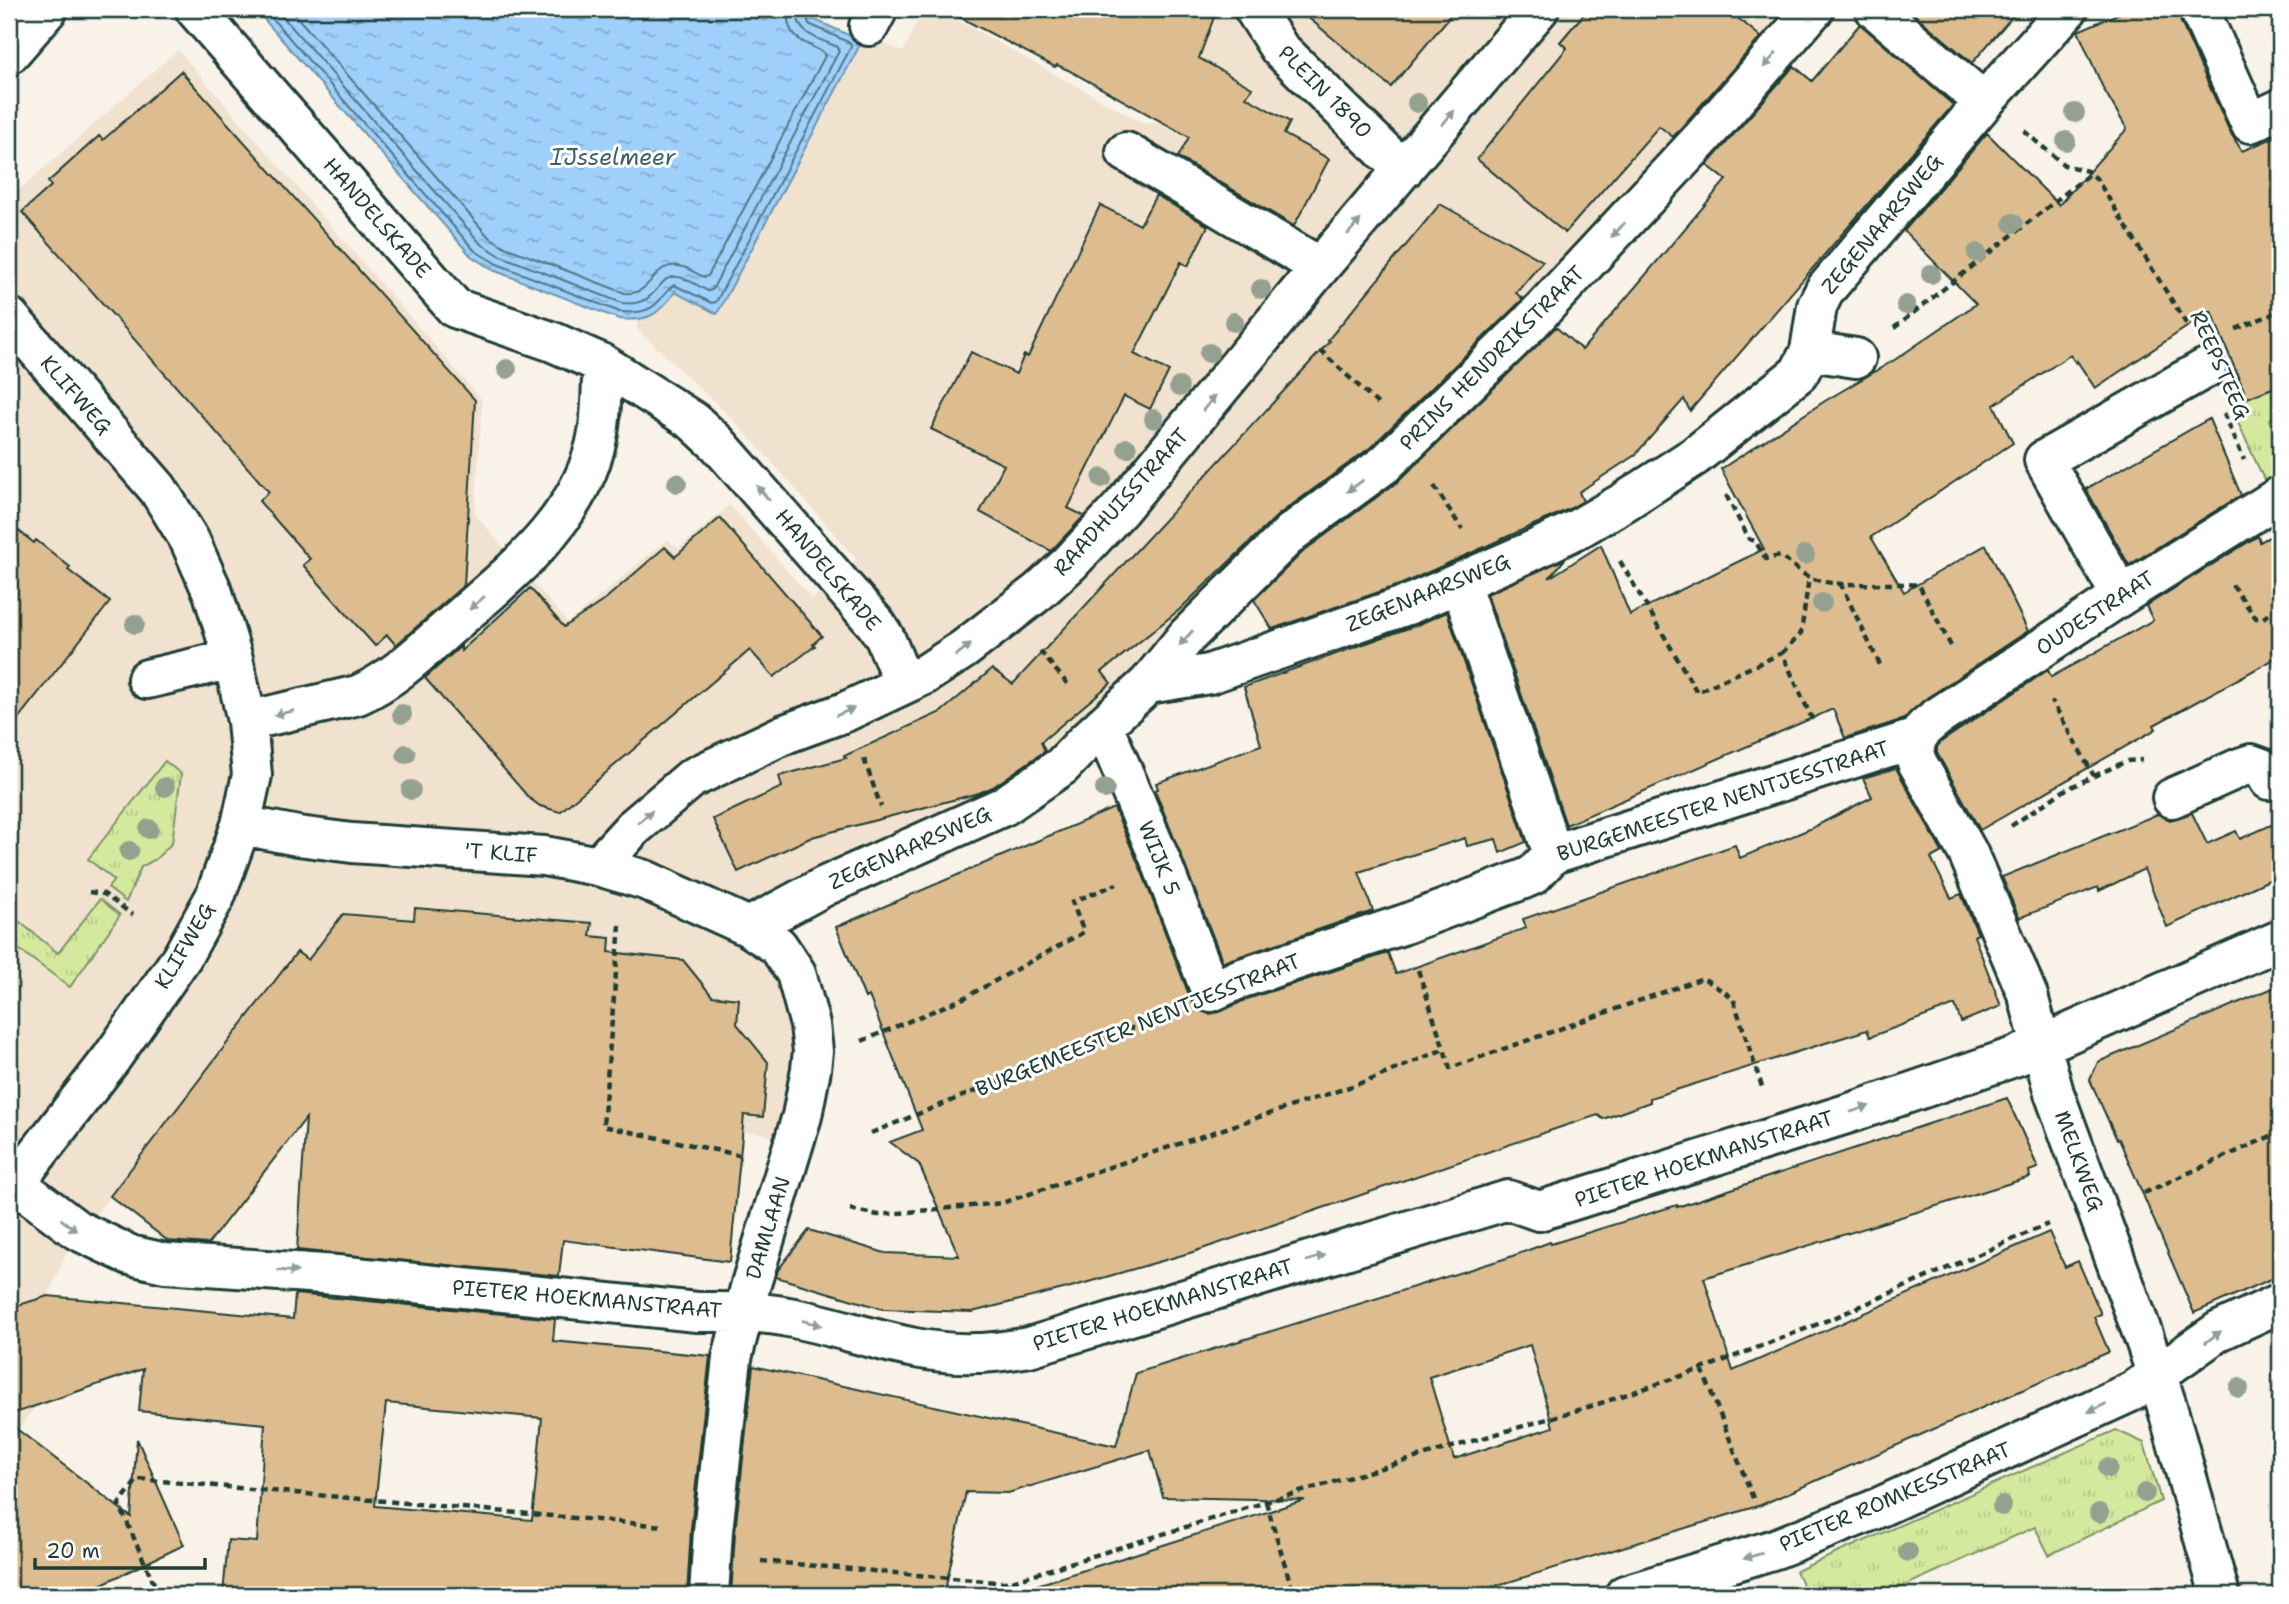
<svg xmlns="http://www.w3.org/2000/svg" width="2289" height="1604" font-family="'Shantell Sans',sans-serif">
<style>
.built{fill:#f0e2ce}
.grass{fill:url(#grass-tufts);stroke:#7a9368;stroke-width:2}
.water{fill:url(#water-ripples);stroke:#6c95ac;stroke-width:2}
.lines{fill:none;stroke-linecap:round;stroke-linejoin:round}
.shore{stroke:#527884;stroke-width:2}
.building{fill:#ddbd90;stroke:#1f3d34;stroke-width:2;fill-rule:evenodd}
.minor-casing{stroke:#1f3d34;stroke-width:44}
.path{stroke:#1f3d34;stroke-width:4.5;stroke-dasharray:7 5;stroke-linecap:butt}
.minor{stroke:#fff;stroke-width:38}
.tree{fill:#94a191}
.oneway{fill:#8f9e9a}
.labels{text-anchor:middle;stroke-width:6;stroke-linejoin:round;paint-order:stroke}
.street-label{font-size:21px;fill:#1f3d34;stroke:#fff}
.water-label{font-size:23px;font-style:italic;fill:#3f6266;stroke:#fff}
</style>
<defs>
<pattern id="grass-tufts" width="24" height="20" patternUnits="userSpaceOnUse" patternTransform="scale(1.75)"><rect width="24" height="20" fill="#d4e99d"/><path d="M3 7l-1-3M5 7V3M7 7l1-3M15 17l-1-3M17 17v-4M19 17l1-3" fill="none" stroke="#b6c988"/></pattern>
<pattern id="water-ripples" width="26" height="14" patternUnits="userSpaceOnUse" patternTransform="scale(1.75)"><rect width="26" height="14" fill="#9fd0fc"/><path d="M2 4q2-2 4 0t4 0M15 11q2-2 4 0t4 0" fill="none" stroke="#81aacd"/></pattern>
</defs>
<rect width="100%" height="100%" fill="#f8f2e9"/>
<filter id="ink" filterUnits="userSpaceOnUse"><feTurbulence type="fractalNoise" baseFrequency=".0143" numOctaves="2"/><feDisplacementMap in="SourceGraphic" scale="14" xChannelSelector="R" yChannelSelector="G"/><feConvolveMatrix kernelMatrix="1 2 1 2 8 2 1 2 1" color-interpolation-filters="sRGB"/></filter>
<g filter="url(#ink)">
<path class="built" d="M 923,9 L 937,9 L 1141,122 L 1163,123 L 1199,58 L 1218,9 L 1814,9 L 1798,29 L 1086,740 L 749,927 L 796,973 L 793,1143 L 759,1133 L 553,1116 L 338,1077 L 204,1249 L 175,1247 L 110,1196 L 68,1249 L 48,1296 L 70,1369 L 36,1405 L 18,1430 L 66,1467 L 9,1541 L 9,199 L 178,50 L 482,400 L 475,514 L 568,623 L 668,539 L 678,549 L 730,505 L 812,599 L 857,560 L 766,455 L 726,413 L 637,329 L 637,320 L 657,312 L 675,292 L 717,314 L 865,34 L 903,52 Z"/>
<path class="grass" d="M 2280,385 L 2280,413 L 2269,420 L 2280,442 L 2280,479 L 2267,486 L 2230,405 Z
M 165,761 L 181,774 L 172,843 L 156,859 L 141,867 L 126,902 L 108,888 L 114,880 L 88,859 Z
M 100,899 L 120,915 L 70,987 L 9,942 L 10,914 L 58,953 Z
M 2116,1430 L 2144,1443 L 2161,1501 L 2049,1555 L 2035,1527 L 1884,1595 L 1807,1595 L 1796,1571 Z"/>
<path class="water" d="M 255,9 L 818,9 L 813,19 L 862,41 L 717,314 L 675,292 C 658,315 648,322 619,319 L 493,270 L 471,256 Z"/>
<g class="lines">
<path class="shore" d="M 264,9 L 475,251 L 497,264 L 620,312 C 634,313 648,313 658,302 C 664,296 667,289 674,285 L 712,303 L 716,302 L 851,47 L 850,43 L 809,24 L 807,17 L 810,9
M 276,9 L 481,244 L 501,256 L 622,303 C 660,308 656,273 678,277 C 688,278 699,287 708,291 L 712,290 L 839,51 L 838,47 C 820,39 791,33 800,9
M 290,9 L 488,236 L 505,247 L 625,293 C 655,296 651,258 683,267 C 690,269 697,274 704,277 L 708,276 L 825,56 L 823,52 C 803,43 783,35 789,9"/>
</g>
<path class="building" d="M 944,9 L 1217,9 L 1199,58 L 1252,88 L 1246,97 L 1290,122 L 1284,134 L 1329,159 L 1294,226 L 1178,157 L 1189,137 L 1068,70 L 1057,65 L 1055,67 Z
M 1298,9 L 1456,9 L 1391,87 Z
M 1588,9 L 1727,9 L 1761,37 L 1673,137 L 1659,126 L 1565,233 L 1477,159 L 1567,48 L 1560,42 Z
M 1908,9 L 2019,9 L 1972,63 Z
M 2129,9 L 2175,9 L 2230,132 L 2242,151 L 2280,135 L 2280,385 L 2247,398 L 2211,311 L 2095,388 L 2077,361 L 2076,363 L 2070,355 L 1994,405 L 2013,443 L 1871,537 L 1904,592 L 1986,545 L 2028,631 L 1924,700 L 1904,719 L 1845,738 L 1833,709 L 1566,825 L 1487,594 L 1565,559 L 1549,578 L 1601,545 L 1630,615 L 1764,549 L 1721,469 L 1825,401 L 1896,359 L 1976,304 L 1904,231 L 1987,133 L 2059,205 L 2127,129 L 2103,88 L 2078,31 Z
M 1860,24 L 1953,105 L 1690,411 L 1684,399 L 1635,455 L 1579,492 L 1583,501 L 1569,509 L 1402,584 L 1272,629 L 1254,600 L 1305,550 L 1400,480 L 1556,327 L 1582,350 L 1726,180 L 1707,165 L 1794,66 L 1812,81 Z
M 181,71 L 475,400 L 464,585 L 396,645 L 387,635 L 375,646 L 303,565 L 310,559 L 259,501 L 269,492 L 22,212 L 51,186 L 48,182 L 99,136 L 103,140 Z
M 1156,195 L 1208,226 L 1188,266 L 1181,262 L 1134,354 L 1169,371 L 1150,409 L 1124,396 L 1068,508 L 1084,516 L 1051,551 L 980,512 L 1004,465 L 931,429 L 971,352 L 1016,374 L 1024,355 L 1028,357 L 1100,205 L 1140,225 Z
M 1440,204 L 1543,261 L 1516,293 L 1523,299 L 1371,447 L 1278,515 L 1179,610 L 1102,672 L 1111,683 L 1041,742 L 1045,751 L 993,787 L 979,793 L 812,837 L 738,872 L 713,819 L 782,787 L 779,776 L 846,758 L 844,756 L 941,712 L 992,669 L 1013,684 L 1330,341 L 1328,340 Z
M 2209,419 L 2241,495 L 2129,565 L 2086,489 Z
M 720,518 L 822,636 L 813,644 L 815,646 L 774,677 L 750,650 L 560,812 L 540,806 L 529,798 L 425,678 L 461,646 L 461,651 L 530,588 L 564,627 L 603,601 L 665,547 L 675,557 Z
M 9,523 L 34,543 L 36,540 L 70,567 L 68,570 L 110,602 L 9,730 Z
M 2280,531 L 2280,656 L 2154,725 L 2156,729 L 1980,830 L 1937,753 L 1937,747 L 1941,742 L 2048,670 L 2051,677 L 2153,620 L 2146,606 L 2258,536 L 2260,542 Z
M 1447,612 L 1526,842 L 1500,853 L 1496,839 L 1467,846 L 1465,838 L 1359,872 L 1373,911 L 1223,962 L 1155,790 L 1158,789 L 1156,783 L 1261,745 L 1244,687 L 1417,625 Z
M 1896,768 L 1942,852 L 1931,858 L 1951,898 L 1961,894 L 1978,934 L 1974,936 L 2001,1006 L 1961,1022 L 1955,1005 L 1870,1037 L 1867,1030 L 1650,1098 L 1650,1102 L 1603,1119 L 1598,1115 L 1567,1125 L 1193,1252 L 1071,1287 L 972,1312 L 883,1309 L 776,1277 L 778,1270 L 809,1230 L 885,1253 L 959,1256 L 919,1164 L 890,1142 L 922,1130 L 869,996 L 865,998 L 836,927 L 1114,808 L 1142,872 L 1191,1000 L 1198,1010 L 1209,1014 L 1220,1012 L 1247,999 L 1388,953 L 1396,974 L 1526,928 L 1523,919 L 1735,845 L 1740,858 L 1812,828 L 1872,797 L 1863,778 Z
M 2192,813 L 2207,844 L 2236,831 L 2240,839 L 2280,821 L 2280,875 L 2167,927 L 2144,869 L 2099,891 L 2098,887 L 2019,918 L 2002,877 L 2158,814 L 2170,820 Z
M 415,908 L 592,923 L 590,936 L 610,938 L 609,952 L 683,960 L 712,996 L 739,999 L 737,1024 L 768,1062 L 763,1117 L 744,1115 L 730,1262 L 563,1240 L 559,1276 L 297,1250 L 306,1118 L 208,1244 L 168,1241 L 110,1196 L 297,952 L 308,960 L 343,914 L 414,920 Z
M 2280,985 L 2280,1275 L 2194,1313 L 2119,1139 L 2117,1140 L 2090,1080 L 2098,1062 Z
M 2007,1098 L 2038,1168 L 2029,1171 L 2030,1177 L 1704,1278 L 1733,1371 L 2049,1232 L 2065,1267 L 2078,1261 L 2101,1314 L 2094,1317 L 2109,1352 L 1761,1505 L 1466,1595 L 1039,1595 L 1037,1585 L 1305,1500 L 1163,1497 L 1150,1450 L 1008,1493 L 966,1492 L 944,1595 L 731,1595 L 735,1533 L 753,1366 L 1116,1446 L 1136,1373 L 1507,1258 L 1550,1242 L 1551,1244 L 1677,1205 L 1677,1207 ZM 1530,1345 L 1553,1427 L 1454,1459 L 1429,1377 Z
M 295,1294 L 555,1319 L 553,1341 L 710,1356 L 691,1529 L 687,1595 L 223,1595 L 228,1540 L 257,1542 L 265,1424 L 139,1411 L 143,1369 L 9,1415 L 9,1308 L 48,1296 L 293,1319 ZM 386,1403 L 542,1418 L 532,1520 L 375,1506 Z
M 9,1423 L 131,1517 L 137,1439 L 184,1545 L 79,1595 L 9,1595 Z"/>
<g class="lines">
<g class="minor-casing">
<path id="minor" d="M 195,9 L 455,308 L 553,342 L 603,364 L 693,421 L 718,444 L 876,624 L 885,638 L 904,684
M 1254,9 L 1279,48 L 1403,170
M 1875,9 L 1984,102
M 2199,9 L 2250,123 L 2280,109
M 869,26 L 878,9
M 9,54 L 48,9
M 1126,152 L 1320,267
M 9,317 L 158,489 L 190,541 L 213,593 L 233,659 L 247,721 L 252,775 L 241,825 L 215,897 L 182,957 L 111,1059 L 9,1191
M 1810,351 L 1856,358
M 1460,583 L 1553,854
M 2121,596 L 2044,460 L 2206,368
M 147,679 L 233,659
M 1148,684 L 1187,636 L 1291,533 L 1385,464 L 1528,325 L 1703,137 L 1814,9
M 247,721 L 358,695 C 396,678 425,648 456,621 C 515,570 584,515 598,433 C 602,411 601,386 603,364
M 1103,725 L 1162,864 L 1211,992 L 1239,979 L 1402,925 L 1524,879 L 1533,875 L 1553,854 L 1917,738
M 2172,798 L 2239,768 L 2251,764 L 2262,768 L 2269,780
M 241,825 L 298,836 L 352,843 L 544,856 L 598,866 L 645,880 L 749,927 L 778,946 L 796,973 L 810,1025 L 813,1051 L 811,1069 L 802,1116 L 751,1284 L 732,1358 L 713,1531 L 709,1595
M 598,866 L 633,828 L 692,778 L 785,734 L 845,712 L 924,675 L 964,649 L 1038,592 L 1070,563 L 1121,508 L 1320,267 L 1539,9
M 749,927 L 825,886 L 1004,806 L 1062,766 L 1086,741 L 1148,684 L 1209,674 L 1410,604 L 1534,550 L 1579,528 L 1624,502 L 1695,456 L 1799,373 L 1810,351 L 1817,306 L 1825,290 L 1984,102 L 2068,9
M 15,1183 L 77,1230 L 130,1255 L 165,1263 L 337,1275 L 697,1312 C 727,1312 758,1311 788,1317 C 850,1328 911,1356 976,1353 C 994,1353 1011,1350 1029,1347 L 1508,1200 L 1539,1211 L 1856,1111 L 2017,1056 L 2280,940
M 1625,1595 L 1775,1549 L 1871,1511 L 2133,1391 L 2219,1331 L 2280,1303
M 2220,1595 L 2166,1403 L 2146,1343 L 2054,1093 L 2028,996 L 1968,853 L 1917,762 L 1914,752 L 1917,738 L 1925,727 L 1936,718 L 2121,596 L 2280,496"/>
</g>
<path class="path" d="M 2024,131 L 2064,165 L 2087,171 L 2096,178 L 2187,325
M 1894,328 L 2091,173
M 2236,329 L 2280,311
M 1320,350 L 1378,404
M 2224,413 L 2244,460
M 1434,486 L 1462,529
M 1726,495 L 1749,539 L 1755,541 L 1766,559 L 1780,556 C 1789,562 1798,571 1807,576 C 1832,590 1888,581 1919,585 L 1952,648
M 1620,561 L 1697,692 L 1782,653 L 1813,721
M 1840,583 L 1880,665
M 2232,585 L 2256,618 L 2263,618 L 2280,607
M 1040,651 L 1070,687
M 1782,653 L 1801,633 L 1809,577
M 864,759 L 881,807
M 2094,776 L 2127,761 L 2142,760
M 2011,826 L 2065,790 L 2094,776 L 2052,701
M 89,892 L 104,894 L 133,915
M 620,925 L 603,1126 L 739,1155
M 1418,970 L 1444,1049
M 862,1041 L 964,998 L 1084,932 L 1072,902 L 1117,884
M 871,1133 L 1169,1013
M 2144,1193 L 2280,1132
M 850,1209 L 878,1215 L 1002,1203 L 1373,1079 L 1444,1049 L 1450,1068 L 1703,978 L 1733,998 L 1763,1090
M 1702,1369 L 1755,1503
M 1266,1502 L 1294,1595
M 761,1561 L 996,1582 L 1009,1582 L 1266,1502 L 1598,1404 L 1702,1369 L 1836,1317 L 2048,1224
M 1009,1582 L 1011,1595
M 159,1595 L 119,1504 L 138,1479 L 664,1526"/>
<use href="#minor" class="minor"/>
</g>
<g class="tree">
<circle cx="1417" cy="103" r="10"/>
<circle cx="2075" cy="113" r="10"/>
<circle cx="2066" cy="141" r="10"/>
<circle cx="2013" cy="223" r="10"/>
<circle cx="1977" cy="253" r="10"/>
<circle cx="1931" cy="274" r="10"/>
<circle cx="1261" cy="289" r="10"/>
<circle cx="1906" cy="305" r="10"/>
<circle cx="1234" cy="322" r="10"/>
<circle cx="1209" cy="353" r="10"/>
<circle cx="507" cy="369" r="10"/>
<circle cx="1179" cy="387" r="10"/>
<circle cx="1154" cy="419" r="10"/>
<circle cx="1127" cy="448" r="10"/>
<circle cx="1102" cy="478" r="10"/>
<circle cx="677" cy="483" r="10"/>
<circle cx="1805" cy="555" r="10"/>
<circle cx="1822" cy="603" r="10"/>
<circle cx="135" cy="624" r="10"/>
<circle cx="402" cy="714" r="10"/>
<circle cx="406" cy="754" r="10"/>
<circle cx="165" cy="787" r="10"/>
<circle cx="1105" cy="789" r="10"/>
<circle cx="411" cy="790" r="10"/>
<circle cx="149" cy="829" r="10"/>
<circle cx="129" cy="851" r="10"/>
<circle cx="2239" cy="1388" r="10"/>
<circle cx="2108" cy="1468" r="10"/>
<circle cx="2145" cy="1493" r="10"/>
<circle cx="2002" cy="1506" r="10"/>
<circle cx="2099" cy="1513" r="10"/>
<circle cx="1908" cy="1552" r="10"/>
</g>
<defs><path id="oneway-solid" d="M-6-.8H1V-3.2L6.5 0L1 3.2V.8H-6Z" transform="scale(1.75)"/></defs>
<g class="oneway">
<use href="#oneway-solid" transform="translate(1770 60) rotate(131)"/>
<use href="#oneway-solid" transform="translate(1448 118) rotate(-50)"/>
<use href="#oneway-solid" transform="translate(1354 227) rotate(-49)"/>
<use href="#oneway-solid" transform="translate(1618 230) rotate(133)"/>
<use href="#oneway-solid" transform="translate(1209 403) rotate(-51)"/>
<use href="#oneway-solid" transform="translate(1355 486) rotate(144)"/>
<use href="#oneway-solid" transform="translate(763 493) rotate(-131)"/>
<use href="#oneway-solid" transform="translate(477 603) rotate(139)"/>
<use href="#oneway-solid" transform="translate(1186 638) rotate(132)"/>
<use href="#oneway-solid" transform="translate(963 650) rotate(-37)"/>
<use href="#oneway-solid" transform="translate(845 712) rotate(-23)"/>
<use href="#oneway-solid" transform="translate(284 713) rotate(167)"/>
<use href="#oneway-solid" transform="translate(645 817) rotate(-41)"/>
<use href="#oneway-solid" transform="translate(1860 1109) rotate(-18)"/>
<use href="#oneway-solid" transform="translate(69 1225) rotate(36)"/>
<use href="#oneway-solid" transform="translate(1316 1258) rotate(-17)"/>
<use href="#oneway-solid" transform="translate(288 1271) rotate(4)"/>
<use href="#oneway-solid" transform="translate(812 1323) rotate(14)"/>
<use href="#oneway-solid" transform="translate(2213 1337) rotate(-37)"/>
<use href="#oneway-solid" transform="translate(2097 1408) rotate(155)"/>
<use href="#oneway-solid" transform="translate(1753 1556) rotate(163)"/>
</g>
</g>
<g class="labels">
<g class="street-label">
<text transform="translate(1325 92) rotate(45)" y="7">PLEIN 1890</text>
<text transform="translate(377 218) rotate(49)" y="7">HANDELSKADE</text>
<text transform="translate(1882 224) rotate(-50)" y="7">ZEGENAARSWEG</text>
<text transform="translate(1492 358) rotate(-45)" y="7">PRINS HENDRIKSTRAAT</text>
<text transform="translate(2220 365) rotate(66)" y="7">REEPSTEEG</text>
<text transform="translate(76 395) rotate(49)" y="7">KLIFWEG</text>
<text transform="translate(1121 502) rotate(-48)" y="7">RAADHUISSTRAAT</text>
<text transform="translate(828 570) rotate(50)" y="7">HANDELSKADE</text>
<text transform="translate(1428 593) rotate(-22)" y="7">ZEGENAARSWEG</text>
<text transform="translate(2095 613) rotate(-33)" y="7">OUDESTRAAT</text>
<text transform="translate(1723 801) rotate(-18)" y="7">BURGEMEESTER NENTJESSTRAAT</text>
<text transform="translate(910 848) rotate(-24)" y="7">ZEGENAARSWEG</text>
<text transform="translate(501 853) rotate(4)" y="7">'T KLIF</text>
<text transform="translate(1159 858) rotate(68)" y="7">WIJK 5</text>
<text transform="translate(185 946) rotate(-59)" y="7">KLIFWEG</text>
<text transform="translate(1138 1025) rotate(-22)" y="7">BURGEMEESTER NENTJESSTRAAT</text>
<text transform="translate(1704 1159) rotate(-18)" y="7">PIETER HOEKMANSTRAAT</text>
<text transform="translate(2079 1161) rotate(70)" y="7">MELKWEG</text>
<text transform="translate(768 1228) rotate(-73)" y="7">DAMLAAN</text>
<text transform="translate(587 1299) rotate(5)" y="7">PIETER HOEKMANSTRAAT</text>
<text transform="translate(1163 1305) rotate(-17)" y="7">PIETER HOEKMANSTRAAT</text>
<text transform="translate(1895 1497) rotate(-23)" y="7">PIETER ROMKESSTRAAT</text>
</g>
<g class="water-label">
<text x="613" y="165">IJsselmeer</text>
</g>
</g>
<rect width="2289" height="1604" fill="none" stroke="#fff" stroke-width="35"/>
<rect x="18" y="18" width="2254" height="1569" fill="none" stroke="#1f3d34" stroke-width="2.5" filter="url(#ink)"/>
<path d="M35 1558v10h170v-10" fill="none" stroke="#1f3d34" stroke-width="3.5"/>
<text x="46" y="1558" font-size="21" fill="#1f3d34" stroke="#ffffff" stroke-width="5" paint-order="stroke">20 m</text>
</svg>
